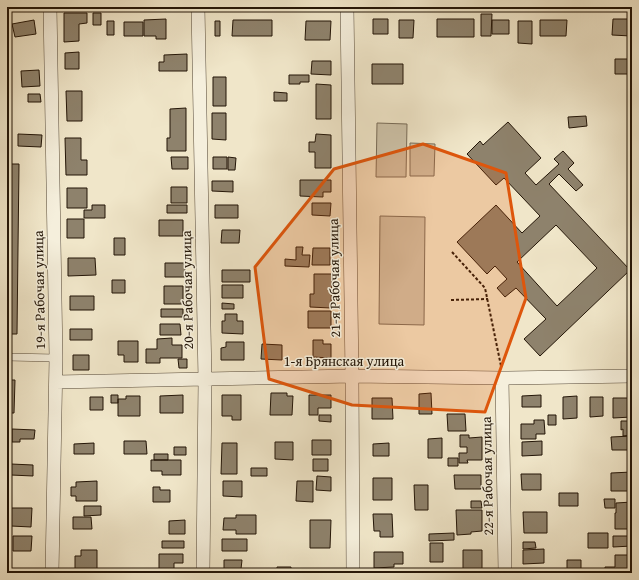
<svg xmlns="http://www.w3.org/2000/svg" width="639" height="580" font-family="'Gentium Book Plus',serif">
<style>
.green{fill:#cdc2a8;stroke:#786c58}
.building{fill:#8e826c;stroke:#231507;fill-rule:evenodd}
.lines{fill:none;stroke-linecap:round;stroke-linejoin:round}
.lane-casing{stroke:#564938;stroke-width:8}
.street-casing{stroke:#564938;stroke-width:14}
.path{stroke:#231507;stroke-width:2;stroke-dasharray:3 2;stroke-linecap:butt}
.lane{stroke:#f5efdc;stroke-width:7}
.street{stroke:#f5efdc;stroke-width:13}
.marked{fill:#de560c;fill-opacity:0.2;stroke:#de560c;stroke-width:3;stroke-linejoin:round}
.labels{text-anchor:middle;stroke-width:3;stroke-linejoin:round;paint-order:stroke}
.street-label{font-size:14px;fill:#231507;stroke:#f5efdc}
</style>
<rect width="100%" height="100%" fill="#f0e6c9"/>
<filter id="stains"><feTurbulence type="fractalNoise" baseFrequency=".005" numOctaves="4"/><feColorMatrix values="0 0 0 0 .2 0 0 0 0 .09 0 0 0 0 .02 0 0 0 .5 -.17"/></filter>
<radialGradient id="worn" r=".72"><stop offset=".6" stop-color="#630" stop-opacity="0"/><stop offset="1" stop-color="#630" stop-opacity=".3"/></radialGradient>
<path class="green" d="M 377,123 L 407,124 L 406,177 L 376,177 Z
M 410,143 L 435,144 L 434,176 L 410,176 Z
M 380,216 L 425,217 L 424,325 L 379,324 Z"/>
<path class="building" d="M 64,13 L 87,13 L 87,23 L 79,24 L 79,41 L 64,42 Z
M 93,13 L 101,13 L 101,25 L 93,25 Z
M 481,14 L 492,14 L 491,36 L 481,36 Z
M 166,19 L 166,39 L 156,39 L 156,36 L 144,36 L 144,20 Z
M 373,19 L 388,19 L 388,34 L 373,34 Z
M 437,19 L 474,19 L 474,37 L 437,37 Z
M 613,19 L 631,19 L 631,36 L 612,35 Z
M 34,20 L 36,34 L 15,37 L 12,24 Z
M 233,20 L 272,20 L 272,36 L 232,36 Z
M 399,20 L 414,20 L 413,38 L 399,38 Z
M 492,20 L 509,20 L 509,34 L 492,34 Z
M 540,20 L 567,20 L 566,36 L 540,36 Z
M 107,21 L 114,21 L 114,35 L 107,35 Z
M 215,21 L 220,21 L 220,36 L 215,36 Z
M 306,21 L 331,21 L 330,40 L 305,40 Z
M 518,21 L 532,21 L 532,44 L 518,43 Z
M 124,22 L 143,22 L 143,36 L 124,36 Z
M 79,52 L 79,69 L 65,69 L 65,53 Z
M 187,54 L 187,71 L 159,71 L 159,62 L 164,62 L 164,55 Z
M 615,59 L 632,59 L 632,74 L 615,74 Z
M 312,61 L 331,61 L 331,75 L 311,74 Z
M 372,64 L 403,64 L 403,84 L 372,84 Z
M 39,70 L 40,86 L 22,87 L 21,71 Z
M 289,75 L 309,75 L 309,82 L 300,82 L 300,84 L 289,84 Z
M 213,77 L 226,77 L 226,106 L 213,106 Z
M 316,84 L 331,85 L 331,119 L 316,119 Z
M 66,91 L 82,91 L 82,121 L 67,121 Z
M 274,92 L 287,93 L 287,101 L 274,101 Z
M 28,94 L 40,94 L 41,102 L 28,102 Z
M 186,108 L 186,151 L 167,151 L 167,138 L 170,138 L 170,109 Z
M 212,113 L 226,113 L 226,140 L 212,139 Z
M 586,116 L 587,126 L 569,128 L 568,117 Z
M 7,119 L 11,119 L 11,135 L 7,135 Z
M 508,122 L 541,158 L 525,173 L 536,185 L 559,164 L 554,159 L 563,151 L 574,163 L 568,169 L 583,185 L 576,191 L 559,174 L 549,184 L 630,270 L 540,356 L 524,339 L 546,319 L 516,288 L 505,297 L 497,288 L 507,279 L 495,266 L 487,274 L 457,242 L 496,205 L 522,233 L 540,216 L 504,178 L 496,185 L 467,154 L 480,141 L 483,145 ZM 556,225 L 597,268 L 557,306 L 517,262 Z
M 18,134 L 42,135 L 41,147 L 18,146 Z
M 316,134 L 331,135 L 331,168 L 315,168 L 315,152 L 309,152 L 309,142 L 315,142 Z
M 65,138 L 81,138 L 81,160 L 87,160 L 87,175 L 66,175 Z
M 171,157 L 188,157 L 188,169 L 172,169 Z
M 213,157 L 227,157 L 227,169 L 213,169 Z
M 228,157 L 236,158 L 235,170 L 228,170 Z
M 7,164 L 19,164 L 17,334 L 7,334 Z
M 300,180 L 331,180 L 331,192 L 323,192 L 323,197 L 300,196 Z
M 212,181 L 233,181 L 233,192 L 212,191 Z
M 171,187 L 187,187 L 187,203 L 171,203 Z
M 67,188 L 87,188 L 87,208 L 67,208 Z
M 312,203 L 331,203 L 330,216 L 312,215 Z
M 92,205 L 105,205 L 105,218 L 84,218 L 84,210 L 92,210 Z
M 167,205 L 187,205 L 187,213 L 167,213 Z
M 215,205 L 238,205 L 238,218 L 215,218 Z
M 67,219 L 84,219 L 84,238 L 67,238 Z
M 159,220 L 183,220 L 183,236 L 159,236 Z
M 222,230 L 240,230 L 239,243 L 221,243 Z
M 114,238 L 125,238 L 125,255 L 114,255 Z
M 296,247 L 303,247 L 302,255 L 310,255 L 309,267 L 285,266 L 285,259 L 296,260 Z
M 313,248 L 330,248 L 330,265 L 312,265 Z
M 68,258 L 95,258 L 96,275 L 68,276 Z
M 165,263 L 185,263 L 185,277 L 165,277 Z
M 222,270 L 250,270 L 250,282 L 222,282 Z
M 314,274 L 332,274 L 331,308 L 310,307 L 310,294 L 314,294 Z
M 112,280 L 125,280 L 125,293 L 112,293 Z
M 222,285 L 243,285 L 243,298 L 222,298 Z
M 164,286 L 183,286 L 183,304 L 164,304 Z
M 70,296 L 94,296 L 94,310 L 70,310 Z
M 222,303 L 234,304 L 234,309 L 222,309 Z
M 161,309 L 183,309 L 183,317 L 161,317 Z
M 308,311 L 331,311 L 331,328 L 308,328 Z
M 225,314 L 237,314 L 237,321 L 243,321 L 243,334 L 222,333 L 222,321 L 225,321 Z
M 160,324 L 180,324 L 181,335 L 160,335 Z
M 70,329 L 92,329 L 92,340 L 70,340 Z
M 172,338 L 172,345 L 182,345 L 182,358 L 160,358 L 160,363 L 146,363 L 146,349 L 157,349 L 157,339 Z
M 313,340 L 323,340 L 323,344 L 331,344 L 331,358 L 313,357 Z
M 118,341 L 138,341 L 138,362 L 124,362 L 124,355 L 118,355 Z
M 226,342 L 244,342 L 244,360 L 221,360 L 221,348 L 226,347 Z
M 262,344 L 282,345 L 282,360 L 261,359 Z
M 73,355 L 89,355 L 89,370 L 73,370 Z
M 178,359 L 187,359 L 187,368 L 179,368 Z
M 7,380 L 15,380 L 14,413 L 7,413 Z
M 271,393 L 287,393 L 287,396 L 293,396 L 292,415 L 270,415 Z
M 431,393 L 432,414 L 419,414 L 419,394 Z
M 111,395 L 118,395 L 118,403 L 111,403 Z
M 183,395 L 183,413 L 160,413 L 160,396 Z
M 222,395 L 241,395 L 241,420 L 232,420 L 232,416 L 222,416 Z
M 309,395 L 331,395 L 331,408 L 318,408 L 318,415 L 309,415 Z
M 541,395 L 541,407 L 522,407 L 522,396 Z
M 126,396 L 140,396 L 140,416 L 118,416 L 118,399 L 126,399 Z
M 577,396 L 577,418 L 563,419 L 563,397 Z
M 90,397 L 103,397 L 103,410 L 90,410 Z
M 590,397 L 603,397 L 603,416 L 590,417 Z
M 372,398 L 392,398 L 393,419 L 372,419 Z
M 613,398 L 632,398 L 632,417 L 613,418 Z
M 447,414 L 465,414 L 466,431 L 448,431 Z
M 319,415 L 331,415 L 331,422 L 319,421 Z
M 548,415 L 556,415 L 556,425 L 548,425 Z
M 534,420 L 544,420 L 545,434 L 536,434 L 536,439 L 521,439 L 521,424 L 534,424 Z
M 621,421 L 632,421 L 632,435 L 623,436 L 623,429 L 621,430 Z
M 12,429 L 35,430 L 34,439 L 20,439 L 20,442 L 12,442 Z
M 460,435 L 469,435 L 469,438 L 482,437 L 482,460 L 467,460 L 468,463 L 459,463 L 459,453 L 467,453 L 467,447 L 460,447 Z
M 632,436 L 632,450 L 612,450 L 611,437 Z
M 442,438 L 442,458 L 428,458 L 428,439 Z
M 312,440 L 331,440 L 331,455 L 312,455 Z
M 124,441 L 146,441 L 147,454 L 124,454 Z
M 542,441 L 542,455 L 522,456 L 522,442 Z
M 275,442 L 293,442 L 293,460 L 275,459 Z
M 94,443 L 94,454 L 74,454 L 74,444 Z
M 222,443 L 237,443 L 237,474 L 221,474 Z
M 389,443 L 389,456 L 373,456 L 373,444 Z
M 174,447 L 186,447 L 186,455 L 174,455 Z
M 154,454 L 168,454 L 168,460 L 154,460 Z
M 448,458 L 458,458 L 458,466 L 448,466 Z
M 313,459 L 328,459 L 328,471 L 313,471 Z
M 151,460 L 181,460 L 181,475 L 162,475 L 162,471 L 151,471 Z
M 11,464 L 33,465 L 33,476 L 11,475 Z
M 251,468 L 267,468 L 267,476 L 251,476 Z
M 632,472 L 632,491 L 611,491 L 611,473 Z
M 521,474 L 541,474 L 541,490 L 522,490 Z
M 454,475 L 481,475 L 481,489 L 455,489 Z
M 317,476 L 331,477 L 331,491 L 316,490 Z
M 373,478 L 392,478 L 392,500 L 373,500 Z
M 97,481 L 97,501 L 76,501 L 76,496 L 71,496 L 71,487 L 76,487 L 76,482 Z
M 223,481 L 242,481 L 242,497 L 223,496 Z
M 297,481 L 313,481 L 313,502 L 296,501 Z
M 414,485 L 428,485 L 428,510 L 415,510 Z
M 153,487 L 160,487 L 160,490 L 170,490 L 170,502 L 153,502 Z
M 559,493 L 578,493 L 578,506 L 559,506 Z
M 604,499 L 615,499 L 615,508 L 605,508 Z
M 471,501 L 481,501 L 482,508 L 471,508 Z
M 632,502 L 632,529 L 615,529 L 615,513 L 616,513 L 616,503 Z
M 84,506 L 101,506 L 101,515 L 84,516 Z
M 10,508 L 32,508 L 31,527 L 11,526 L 11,530 L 7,529 L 7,518 L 10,518 Z
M 456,510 L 482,510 L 482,531 L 471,532 L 471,534 L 457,535 Z
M 523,512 L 547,512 L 547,533 L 524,533 Z
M 373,514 L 392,514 L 393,537 L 380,537 L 380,531 L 374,531 Z
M 236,515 L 256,515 L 256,534 L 236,534 L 236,530 L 223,530 L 224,518 L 236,518 Z
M 73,517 L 91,517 L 92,529 L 73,529 Z
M 185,520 L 185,534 L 169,534 L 169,521 Z
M 310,520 L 331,520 L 330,548 L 310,548 Z
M 454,533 L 454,540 L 429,541 L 429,534 Z
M 588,533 L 608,533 L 608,548 L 588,548 Z
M 13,536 L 32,536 L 31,551 L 13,551 Z
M 613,536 L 632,536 L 632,546 L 613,547 Z
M 222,539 L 247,539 L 247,551 L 222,551 Z
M 162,541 L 184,541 L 184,548 L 162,548 Z
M 523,542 L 535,542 L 536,548 L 523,549 Z
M 430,543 L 443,543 L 443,562 L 430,562 Z
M 544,549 L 544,563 L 523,564 L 523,550 Z
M 81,550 L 97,550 L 97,573 L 75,573 L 75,556 L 81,556 Z
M 463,550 L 482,550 L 482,569 L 463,569 Z
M 374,552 L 403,552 L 403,564 L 394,564 L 394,567 L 374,568 Z
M 159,554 L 183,554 L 183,563 L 174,563 L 174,572 L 183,572 L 183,573 L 159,573 Z
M 615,555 L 632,555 L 632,573 L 605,573 L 605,567 L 615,567 Z
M 224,560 L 242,560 L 241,569 L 246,569 L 246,573 L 224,573 Z
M 567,560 L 581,560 L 581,573 L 567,573 Z
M 277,567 L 291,567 L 291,573 L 277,573 Z
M 7,569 L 30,570 L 30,573 L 7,573 Z
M 403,570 L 403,573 L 375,573 L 375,571 Z
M 523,570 L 535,570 L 535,573 L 523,573 Z"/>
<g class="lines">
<g class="lane-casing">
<path id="lane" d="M 7,357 L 56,358"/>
</g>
<g class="street-casing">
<path id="street" d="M 50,7 L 56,358 L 52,573
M 198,7 L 205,380 L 203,573
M 347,7 L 352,376 L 353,573
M 502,378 L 505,573
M 56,382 L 352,376 L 502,378 L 632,376"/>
</g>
<path class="path" d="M 452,252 L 485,288 L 501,366
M 451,300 L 488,299"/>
<use href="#lane" class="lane"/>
<use href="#street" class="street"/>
</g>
<path class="marked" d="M 423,144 L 506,173 L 526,298 L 485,412 L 352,405 L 269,379 L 255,267 L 334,169 Z"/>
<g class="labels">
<g class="street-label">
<text transform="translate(334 278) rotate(-91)" y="5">21-я Рабочая улица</text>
<text transform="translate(39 290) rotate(-91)" y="5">19-я Рабочая улица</text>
<text transform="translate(187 290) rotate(-91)" y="5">20-я Рабочая улица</text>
<text x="344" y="366">1-я Брянская улица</text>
<text transform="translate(487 476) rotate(-91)" y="5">22-я Рабочая улица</text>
</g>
</g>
<rect width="639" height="580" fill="none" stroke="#f0e6c9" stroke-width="24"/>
<rect x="8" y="8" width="623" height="564" fill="none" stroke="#231507" stroke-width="2"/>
<rect x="12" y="12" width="615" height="556" fill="none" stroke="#231507"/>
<rect width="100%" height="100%" filter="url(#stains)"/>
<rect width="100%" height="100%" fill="url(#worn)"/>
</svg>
